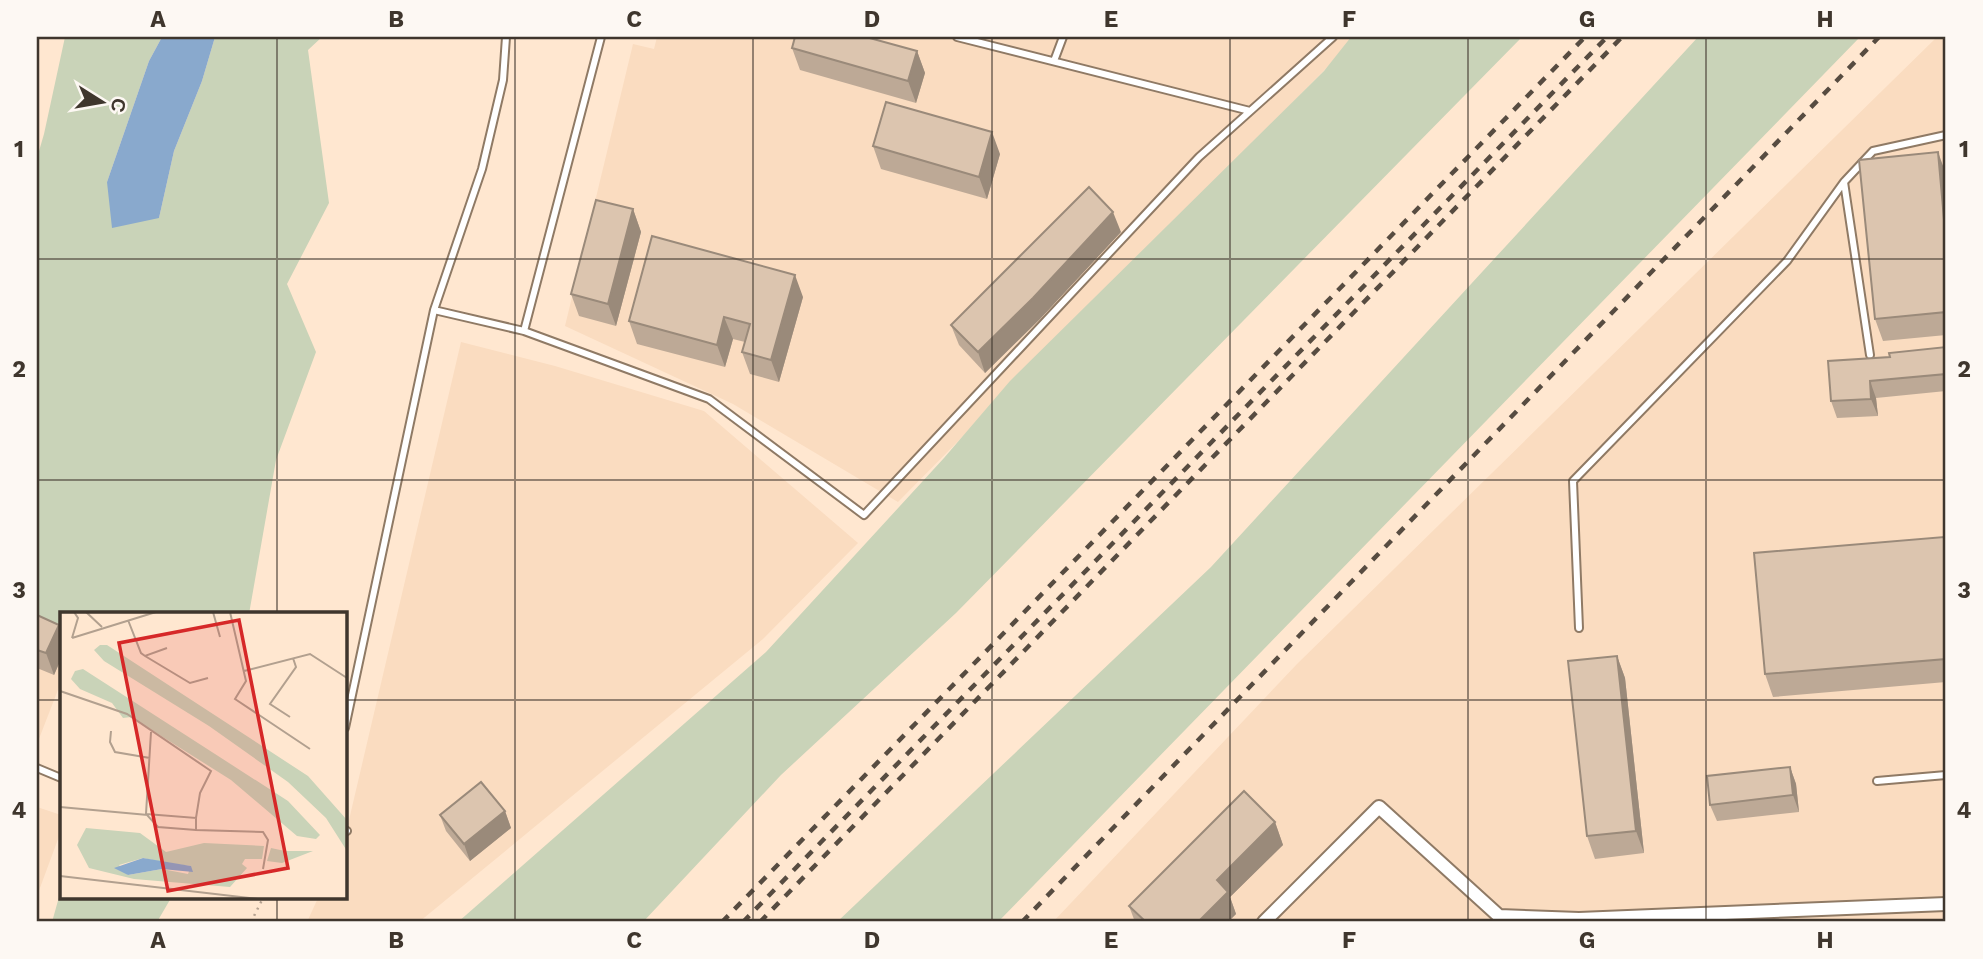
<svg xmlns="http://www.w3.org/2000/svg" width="1983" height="959" font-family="'Work Sans',sans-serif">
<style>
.built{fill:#fadcc0}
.green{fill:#c9d3b8}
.water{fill:#89a9cd}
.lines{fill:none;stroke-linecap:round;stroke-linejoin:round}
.service-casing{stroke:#8f7a65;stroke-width:10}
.minor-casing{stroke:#8f7a65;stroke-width:16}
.path{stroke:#b5a291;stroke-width:2.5;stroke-dasharray:2 5;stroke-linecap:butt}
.service{stroke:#fff;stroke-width:6}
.minor{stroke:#fff;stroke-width:12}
.rail{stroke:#574c41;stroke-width:4.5;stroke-dasharray:9 9;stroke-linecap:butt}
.wall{fill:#bda996}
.shaded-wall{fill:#9a8a7a}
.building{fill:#dcc5af;stroke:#9a8a7a;stroke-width:2}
.grid{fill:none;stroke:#3f362d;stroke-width:2;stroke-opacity:0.55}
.inset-road{fill:none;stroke:#b2a08f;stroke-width:2}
.view{fill:#d62828;fill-opacity:0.15;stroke:#d62828;stroke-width:3.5}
.inset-edge{fill:none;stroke:#3f362d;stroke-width:3.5}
.neatline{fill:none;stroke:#3f362d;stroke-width:2.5}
.grid-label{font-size:23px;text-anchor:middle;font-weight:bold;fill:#3f362d}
</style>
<rect width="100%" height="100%" fill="#ffe7d0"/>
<path class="built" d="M 657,37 L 1357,37 L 898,502 L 733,404 L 565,326 L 633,44 L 654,49 Z
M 1937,37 L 1946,37 L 1946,922 L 1053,922 L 1297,664 Z
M 461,342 L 555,366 L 704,411 L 858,543 L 763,639 L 419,922 L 307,922 L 318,898 L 345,898 L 345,837 Z
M 37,595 L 88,614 L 61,614 L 61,682 L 37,744 Z
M 37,807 L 61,815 L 61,831 L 37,896 Z"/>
<path class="green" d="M 65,37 L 162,37 L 149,61 L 107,182 L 159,218 L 174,151 L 202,81 L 215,37 L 322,37 L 308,50 L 329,203 L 287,284 L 316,352 L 276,460 L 249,614 L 61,614 L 61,642 L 37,614 L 37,158 L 44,134 Z
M 1351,37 L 1522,37 L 956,613 L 781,775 L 643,922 L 458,922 L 766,652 L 944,458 L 1010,381 L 1324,71 Z
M 1698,37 L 1860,37 L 998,922 L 837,922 L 1211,567 Z
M 61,890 L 61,898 L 171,898 L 157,922 L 52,922 Z"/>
<path class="water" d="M 162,37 L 215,37 L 202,81 L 174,151 L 159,218 L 112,228 L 107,182 L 149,61 Z"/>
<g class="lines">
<g class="service-casing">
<path id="service" d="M 601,37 L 524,331 L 709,399 L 864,515 L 1199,157 L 1333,37
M 957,37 L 1250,111
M 1054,61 L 1063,37
M 434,310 L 482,169 L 503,80 L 506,37
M 1870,355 L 1844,182 L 1873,151 L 1946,135
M 1579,628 L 1573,481 L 1787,261 L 1844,182
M 345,728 L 434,310 L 524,331
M 37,768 L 61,778
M 1877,781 L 1946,775
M 345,830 L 347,831"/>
</g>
<g class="minor-casing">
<path id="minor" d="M 1264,922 L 1379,807 L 1499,916 L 1579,919 L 1946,904"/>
</g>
<path class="path" d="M 251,922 L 263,898"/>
<use href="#service" class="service"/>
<use href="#minor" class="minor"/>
<path class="rail" d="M 722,922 L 1585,37
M 743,922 L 1607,37
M 760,922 L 1622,37
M 1022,922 L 1879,37"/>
</g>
<path class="wall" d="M 792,48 L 917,51 L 925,73 L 916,103 L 800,70 Z
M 873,146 L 1000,154 L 987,199 L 881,169 Z
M 1946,174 L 1946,335 L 1883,341 L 1875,319 Z
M 633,209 L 641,232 L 616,326 L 579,316 L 571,294 Z
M 1121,232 L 1040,319 L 985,373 L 959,345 L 951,325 Z
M 803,297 L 779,382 L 750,374 L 742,352 L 745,342 L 733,339 L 725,367 L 637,344 L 629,321 Z
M 1946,347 L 1946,391 L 1876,398 L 1878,416 L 1837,418 L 1831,401 L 1890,357 Z
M 1946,543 L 1946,682 L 1773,697 L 1765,674 Z
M 37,615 L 59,625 L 61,632 L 61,659 L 54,675 L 37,668 Z
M 1617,656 L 1625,678 L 1644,853 L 1595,859 L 1587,836 Z
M 1790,767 L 1796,784 L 1799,812 L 1717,821 L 1710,805 Z
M 505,811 L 511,828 L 470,861 L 446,831 L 440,815 Z
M 1275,822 L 1283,845 L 1230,897 L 1236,914 L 1228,922 L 1135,922 L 1129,906 Z"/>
<path class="shaded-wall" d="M 917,51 L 925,73 L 916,103 L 908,81 Z
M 992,132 L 1000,154 L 987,199 L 979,177 Z
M 1938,152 L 1946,174 L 1946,242 Z
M 633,209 L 641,232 L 616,326 L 608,304 Z
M 1113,212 L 1121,232 L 1040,319 L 985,373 L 978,352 Z
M 795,275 L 803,297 L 779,382 L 771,360 Z
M 724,317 L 733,339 L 725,367 L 717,345 Z
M 1870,381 L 1876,398 L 1878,416 L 1871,399 Z
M 59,625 L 61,632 L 61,659 L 54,675 L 46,653 Z
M 1617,656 L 1625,678 L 1644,853 L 1636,831 Z
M 1790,767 L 1796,784 L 1799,812 L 1793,795 Z
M 505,811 L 511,828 L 470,861 L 464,844 Z
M 1275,822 L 1283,845 L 1230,897 L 1236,914 L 1228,922 L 1198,922 L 1217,880 Z"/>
<path class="building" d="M 795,37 L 866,37 L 917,51 L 908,81 L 792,48 Z
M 886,102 L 992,132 L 979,177 L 873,146 Z
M 1938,152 L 1946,242 L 1946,312 L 1875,319 L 1859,160 Z
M 1089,187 L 1113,212 L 1033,298 L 978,352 L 951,325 Z
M 596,200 L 633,209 L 608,304 L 571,294 Z
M 652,236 L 795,275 L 771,360 L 742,352 L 750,324 L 724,317 L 717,345 L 629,321 Z
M 1946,347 L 1946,374 L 1870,381 L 1871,399 L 1831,401 L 1828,361 L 1890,357 L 1889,353 Z
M 1944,537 L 1946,565 L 1946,659 L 1765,674 L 1754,553 Z
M 37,615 L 59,625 L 46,653 L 37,650 Z
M 1617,656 L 1636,831 L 1587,836 L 1568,661 Z
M 1790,767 L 1793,795 L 1710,805 L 1707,776 Z
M 481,782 L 505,811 L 464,844 L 440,815 Z
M 1244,791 L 1275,822 L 1217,880 L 1228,892 L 1198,922 L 1146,922 L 1129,906 Z"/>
<path class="grid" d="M 277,37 L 277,614M 515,37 L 515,922M 753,37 L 753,922M 992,37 L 992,922M 1230,37 L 1230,922M 1468,37 L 1468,922M 1706,37 L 1706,922M 37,259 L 1946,259M 37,480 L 1946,480M 37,700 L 61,700M 345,700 L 1946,700M 277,898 L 277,922"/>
<g transform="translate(60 612)">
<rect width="287" height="287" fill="#ffe7d0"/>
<path d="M 40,33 L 47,33 L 248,164 L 287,208 L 287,239 L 266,206 L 228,170 L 149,114 L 44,49 L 34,38 ZM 23,57 L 228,189 L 260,223 L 256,227 L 237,224 L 171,168 L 71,105 L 63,106 L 52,91 L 20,77 L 11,67 L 15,59 ZM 26,216 L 80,221 L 106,240 L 144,231 L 204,234 L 202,247 L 185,247 L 182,252 L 187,256 L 170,275 L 74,267 L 29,256 L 17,233 ZM 83,246 L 106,251 L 131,254 L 128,262 L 102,257 L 68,263 L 59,253 ZM 211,236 L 225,239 L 253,239 L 222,251 L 207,249 Z" fill="#c9d3b8" fill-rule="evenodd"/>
<path d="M 83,246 L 131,254 L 133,260 L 102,257 L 68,263 L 54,256 Z" fill="#89a9cd"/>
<path class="inset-road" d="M 26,0 L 42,15M 153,0 L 160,25M 170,0 L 186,69 L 175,87 L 250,137M 68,8 L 81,41 L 85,44 L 107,36M 12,26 L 96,0M 12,26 L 18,6 L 14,0M 85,44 L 130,71 L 148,66M 184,59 L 250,42 L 287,66M 0,79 L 67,102 L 151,159 L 140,181 L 136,206 L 86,202M 230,105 L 210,92 L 236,55 L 233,46M 51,119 L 50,130 L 55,140 L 90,146M 91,120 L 86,202 L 98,215 L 136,218M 0,195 L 88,203M 136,206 L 136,218 L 203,220 L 208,228 L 203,257M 0,264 L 198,287"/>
<path class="view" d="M 179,8 L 228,256 L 108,279 L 59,31 Z"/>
<rect width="287" height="287" class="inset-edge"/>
</g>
<rect width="1983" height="959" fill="none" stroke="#fdf8f3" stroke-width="77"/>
<g transform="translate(102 102) rotate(101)" stroke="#fdf8f3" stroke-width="5" paint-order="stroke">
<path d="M0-5L12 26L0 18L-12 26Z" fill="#3f362d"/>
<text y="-10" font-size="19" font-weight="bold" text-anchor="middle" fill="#3f362d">С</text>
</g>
<rect x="38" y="38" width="1906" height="882" class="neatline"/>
<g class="grid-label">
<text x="158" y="27">A</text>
<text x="396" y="27">B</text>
<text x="634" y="27">C</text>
<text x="872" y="27">D</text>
<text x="1111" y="27">E</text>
<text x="1349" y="27">F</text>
<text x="1587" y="27">G</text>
<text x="1825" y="27">H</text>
<text x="19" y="157">1</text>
<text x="1964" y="157">1</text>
<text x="19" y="377">2</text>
<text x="1964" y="377">2</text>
<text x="19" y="598">3</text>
<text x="1964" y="598">3</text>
<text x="19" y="818">4</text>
<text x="1964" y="818">4</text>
<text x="158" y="948">A</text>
<text x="396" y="948">B</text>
<text x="634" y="948">C</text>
<text x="872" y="948">D</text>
<text x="1111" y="948">E</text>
<text x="1349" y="948">F</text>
<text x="1587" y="948">G</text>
<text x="1825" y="948">H</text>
</g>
</svg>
